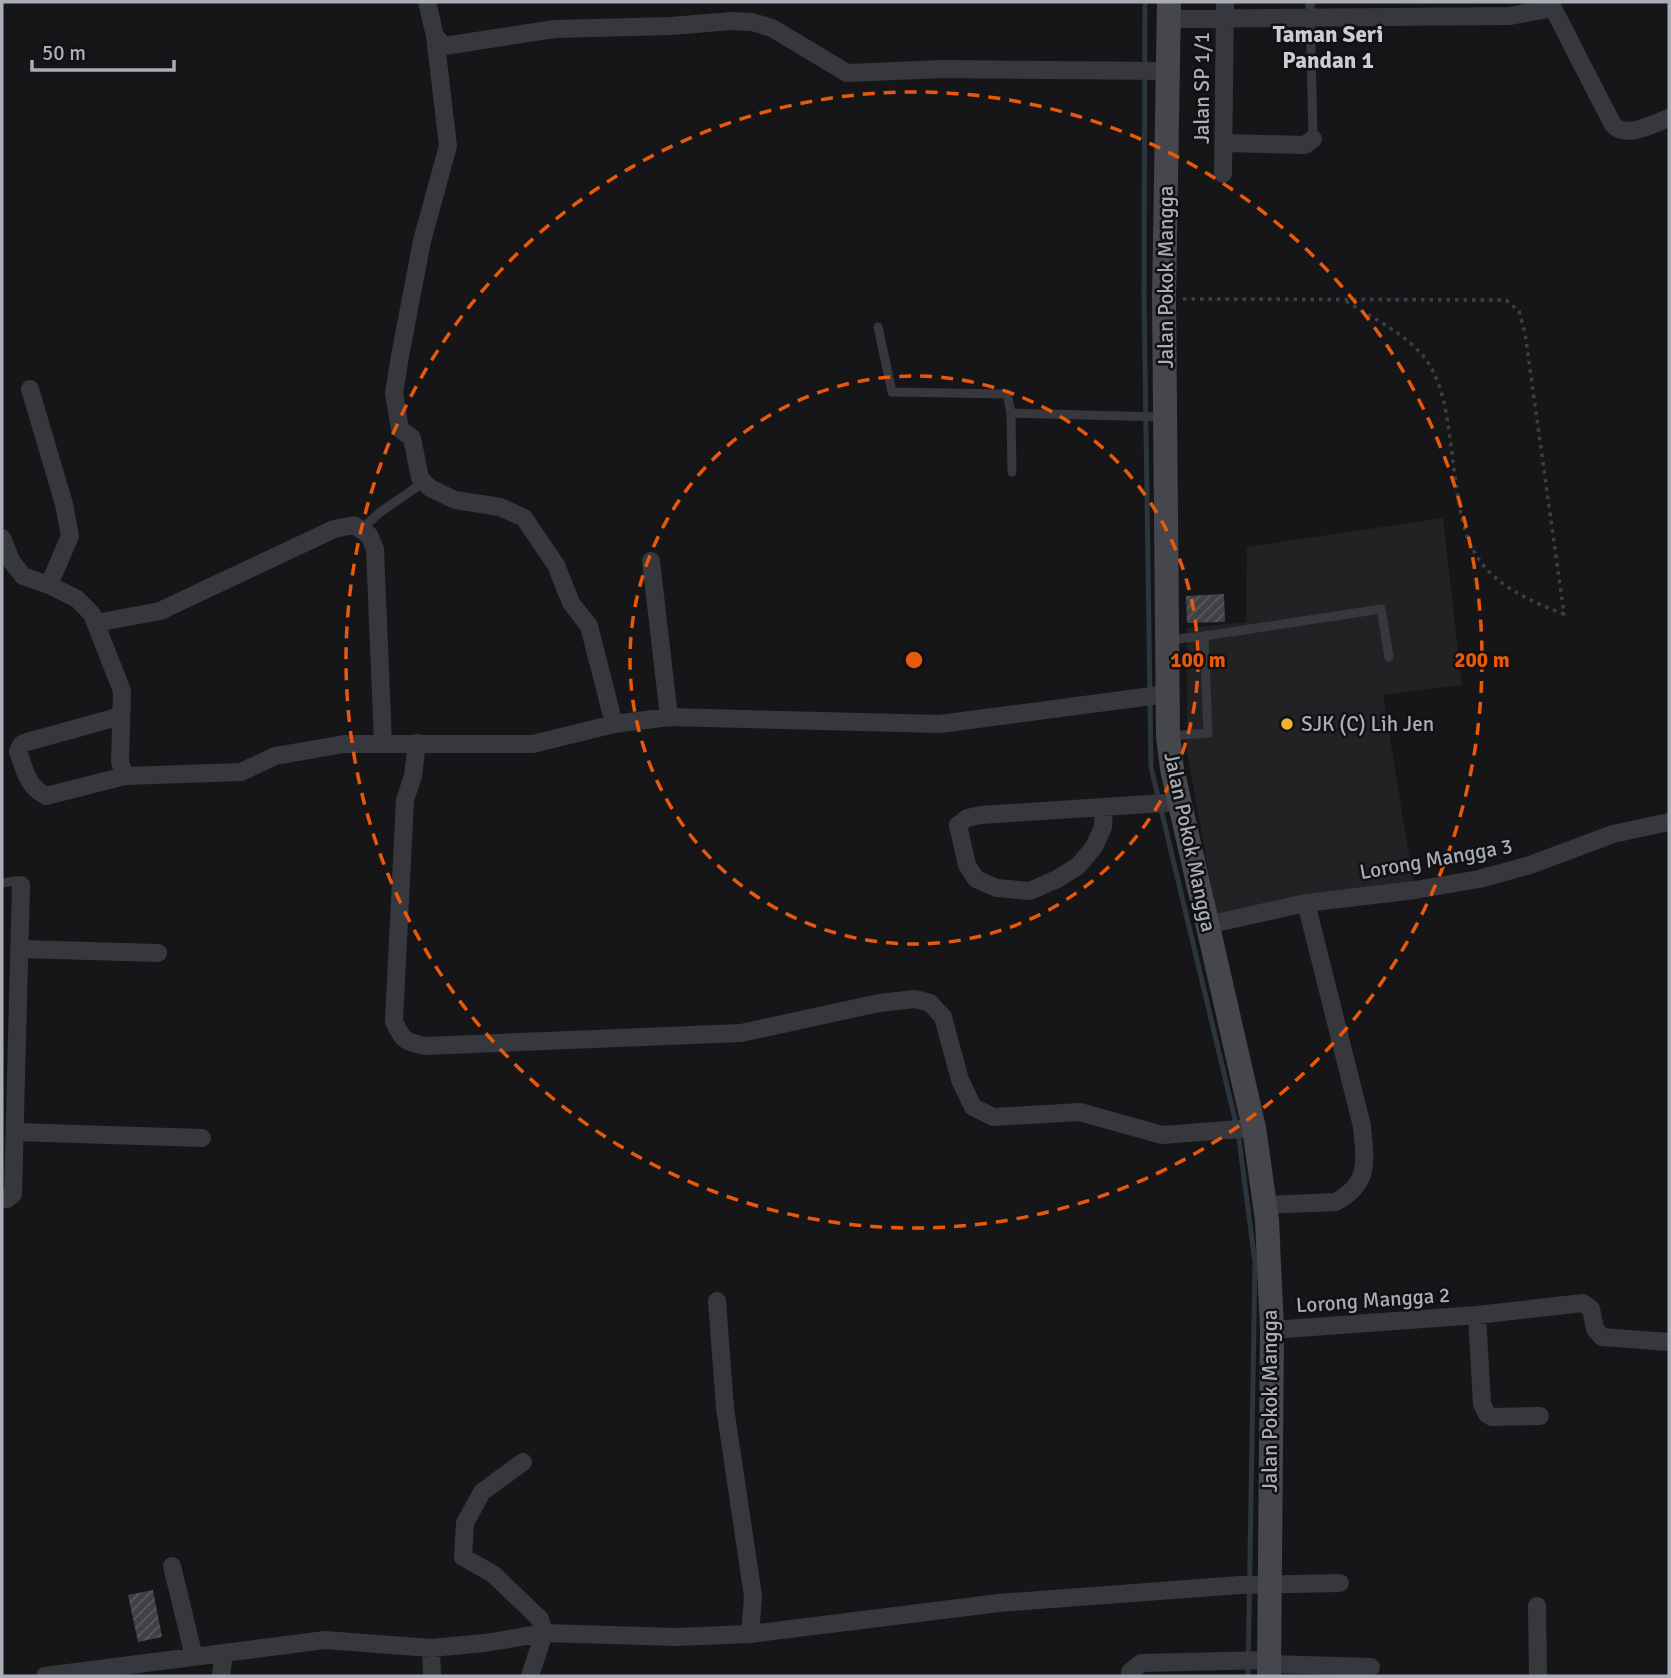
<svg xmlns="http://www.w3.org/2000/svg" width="1671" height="1678" font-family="Signika,sans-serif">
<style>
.built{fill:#222225}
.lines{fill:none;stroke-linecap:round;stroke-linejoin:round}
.stream{stroke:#2c353c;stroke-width:5}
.building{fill:url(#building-hatch)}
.path{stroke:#3d3f44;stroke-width:3.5;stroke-dasharray:3.5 5;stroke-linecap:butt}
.service{stroke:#37383d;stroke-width:9}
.minor{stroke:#37383d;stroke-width:18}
.secondary{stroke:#45474d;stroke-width:24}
.ring{fill:none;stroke:#e8590c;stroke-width:3.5;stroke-dasharray:12 9}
.poi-dot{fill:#f2b134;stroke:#111113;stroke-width:2.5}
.labels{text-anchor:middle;stroke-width:5;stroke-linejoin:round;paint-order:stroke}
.street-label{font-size:21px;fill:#a8adb8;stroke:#111113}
.poi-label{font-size:21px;fill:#a8adb8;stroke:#111113;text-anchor:start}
.neighbourhood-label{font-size:23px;font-weight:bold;fill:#c9ccd4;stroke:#111113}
.centre{fill:#e8590c;stroke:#111113;stroke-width:3.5}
.ring-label{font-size:21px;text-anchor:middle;font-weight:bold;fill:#e8590c;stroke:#111113;stroke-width:5;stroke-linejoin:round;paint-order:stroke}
</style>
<defs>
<pattern id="building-hatch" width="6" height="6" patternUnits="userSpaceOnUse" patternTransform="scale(1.75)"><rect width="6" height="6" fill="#404145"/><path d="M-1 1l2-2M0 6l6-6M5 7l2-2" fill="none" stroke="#595a5e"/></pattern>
</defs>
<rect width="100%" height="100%" fill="#161618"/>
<path class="built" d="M 1443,518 L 1462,685 L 1383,695 L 1414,886 L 1217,917 L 1187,753 L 1187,628 L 1246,622 L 1247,547 Z"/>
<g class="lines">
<path class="stream" d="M 1145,2 L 1144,295 L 1151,767 L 1238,1132 L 1255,1262 L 1248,1676"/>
</g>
<path class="building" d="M 1224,594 L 1225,622 L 1187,623 L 1186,596 Z
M 153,1590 L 162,1637 L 138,1642 L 128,1595 Z"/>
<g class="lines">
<path class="path" d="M 1183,299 L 1506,300 L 1519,311 L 1525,333 L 1564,614 C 1455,574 1464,534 1449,432 C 1446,408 1441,382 1427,361 C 1409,335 1372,318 1346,301"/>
<path class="service" d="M 1310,2 L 1313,139
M 878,327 L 892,392 L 1007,394 L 1011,413 L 1012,472
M 1011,413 L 1163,417
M 361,530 L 379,513 L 424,482
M 1169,640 L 1204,636
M 1170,736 L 1208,733 L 1204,636 L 1381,609 L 1389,657
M 2,883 L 16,881 L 21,885"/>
<path class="minor" d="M 427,2 L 435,36 L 444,46 L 555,29 L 671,26 L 732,21 L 752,22 L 772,28 L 847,73 L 943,69 L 1168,71
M 1169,19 L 1510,16 L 1553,8 L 1613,125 C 1627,139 1652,124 1669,118
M 435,36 L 448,146 L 422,241 L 400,356 L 394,393 L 400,429 L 412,438 L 420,478 L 430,488 L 455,500 L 500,507 L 524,518 L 556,565 L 571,603 L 589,626 L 614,724
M 1225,143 L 1305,145 L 1313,139
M 1223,174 L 1225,2
M 30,389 L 64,504 L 70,536 L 49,585
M 2,538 L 12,562 L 23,576 L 49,585 L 77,599 L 92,614 L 122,691 L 120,762 L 125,776 L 241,772 L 275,756 L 344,744 L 533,744 L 614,724 L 669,717 L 940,724 L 1167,694
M 651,561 L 669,717
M 96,623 L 160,611 L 334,529 L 354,525 L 369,535 L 375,549 L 383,743
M 121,716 L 27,742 L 22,744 L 18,751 C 25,771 27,786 46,796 L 125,776
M 417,743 L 413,776 L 405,800 L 394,1021 C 402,1040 405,1042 425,1046 L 741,1033 L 879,1003 L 915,999 L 930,1003 L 943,1017 L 960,1080 L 973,1107 L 993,1117 L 1080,1112 L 1162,1135 L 1254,1128
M 1104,807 L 1103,827 L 1094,847 L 1078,866 L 1057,879 L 1030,891 L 997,888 L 976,879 L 967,865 L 958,825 L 967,818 L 981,815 L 1179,802
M 1207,925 L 1306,903 L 1415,890 L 1479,879 L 1530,865 L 1613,834 L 1669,822
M 21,949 L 158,953
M 16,1132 L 202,1138
M 2,1199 L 7,1199 L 13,1194 L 21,885
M 1265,1205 L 1336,1202 C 1371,1182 1365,1161 1362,1126 L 1306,903
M 717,1301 L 725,1408 L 753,1596 L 750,1634
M 1477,1315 L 1482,1404 L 1487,1414 L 1492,1417 L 1540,1416
M 1272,1330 L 1477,1315 L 1583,1303 L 1591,1309 L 1595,1329 L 1602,1337 L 1669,1342
M 523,1462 L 482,1492 L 465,1523 L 463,1557 L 493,1574 L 540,1619 L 544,1633 L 530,1676
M 172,1566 L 194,1657
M 1537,1606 L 1538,1676
M 431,1648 L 432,1676
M 1269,1664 L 1371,1667
M 1130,1672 L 1141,1663 L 1269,1660
M 45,1676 L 325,1640 L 431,1648 L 485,1643 L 544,1633 L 676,1637 L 750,1634 L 999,1603 L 1240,1585 L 1340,1583
M 221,1676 L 224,1653"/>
<path class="secondary" d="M 1169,2 L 1164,298 L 1168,736 L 1172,769 L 1254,1128 L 1267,1220 L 1272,1330 L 1269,1676"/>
</g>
<g class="ring">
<circle cx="914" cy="660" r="284"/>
<circle cx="914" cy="660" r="568"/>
</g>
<circle class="poi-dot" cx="1287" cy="724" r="7"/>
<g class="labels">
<g class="street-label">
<text transform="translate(1202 88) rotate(-90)" y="7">Jalan SP 1/1</text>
<text transform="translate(1166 277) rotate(-90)" y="7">Jalan Pokok Mangga</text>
<text transform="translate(1190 842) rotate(78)" y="7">Jalan Pokok Mangga</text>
<text transform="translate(1436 859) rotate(-10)" y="7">Lorong Mangga 3</text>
<text transform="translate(1373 1300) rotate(-4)" y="7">Lorong Mangga 2</text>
<text transform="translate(1270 1401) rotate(-90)" y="7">Jalan Pokok Mangga</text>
</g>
<g class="poi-label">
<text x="1301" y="731">SJK (C) Lih Jen</text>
</g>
<g class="neighbourhood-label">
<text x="1328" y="42">Taman Seri<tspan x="1328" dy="26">Pandan 1</tspan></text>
</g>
</g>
<circle cx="914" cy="660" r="10" class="centre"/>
<g class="ring-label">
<text x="1198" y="667">100 m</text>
<text x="1482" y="667">200 m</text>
</g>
<rect width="1671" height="1678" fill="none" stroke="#a8adb8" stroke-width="7"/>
<path d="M32 60v10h142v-10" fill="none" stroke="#a8adb8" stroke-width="3.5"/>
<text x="42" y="60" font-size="21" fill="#a8adb8" stroke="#111113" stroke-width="5" paint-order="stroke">50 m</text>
</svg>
